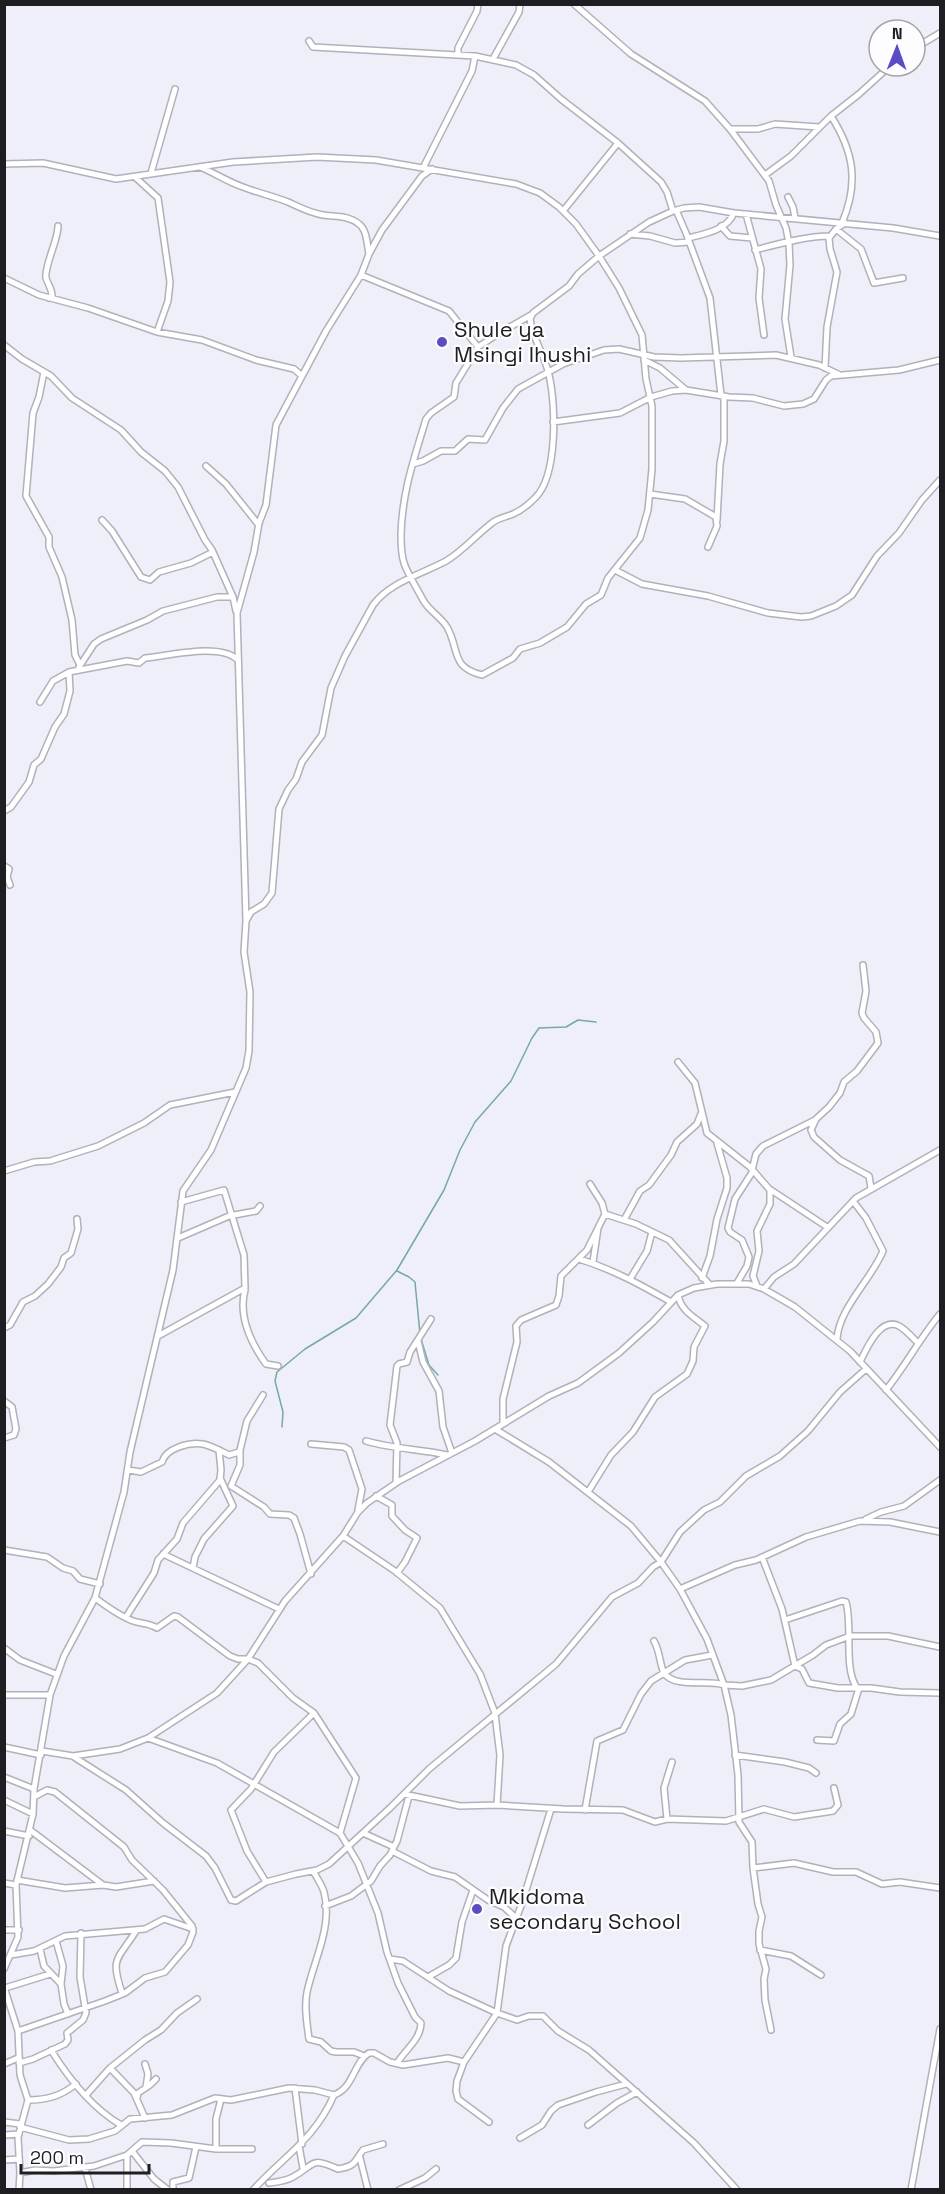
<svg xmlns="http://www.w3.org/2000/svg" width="945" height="2194" font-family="'Space Grotesk',sans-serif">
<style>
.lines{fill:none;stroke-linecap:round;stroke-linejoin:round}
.stream{stroke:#76a8aa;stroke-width:1.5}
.minor-casing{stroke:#b0b1ba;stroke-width:8}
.minor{stroke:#fff;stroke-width:5}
.poi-dot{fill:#5b4cc4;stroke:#fdfdff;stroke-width:2}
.labels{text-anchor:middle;stroke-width:4.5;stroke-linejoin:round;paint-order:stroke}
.poi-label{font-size:22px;fill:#1e1e22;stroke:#fdfdff;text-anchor:start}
</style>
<rect width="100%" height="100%" fill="#eeeff9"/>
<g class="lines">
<path class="stream" d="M 397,1271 L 409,1277 L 415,1282 L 420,1334
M 421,1339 L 429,1365 L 438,1375
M 282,1427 L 283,1412 L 275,1381 L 277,1372 L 305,1349 L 356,1318 L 397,1270 L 444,1190 L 460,1150 L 475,1122 L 511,1081 L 532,1038 L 539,1028 L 566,1027 L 578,1020 L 596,1022"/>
<g class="minor-casing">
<path id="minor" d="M 574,4 L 631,54 L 705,101 L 730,129 L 769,181 L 776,205 L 786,228 L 789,243 L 790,265 L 785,319 L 791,357
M 309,41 L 313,47 L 475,56 L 472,71 L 423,168
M 915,48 L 940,33
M 458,54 L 458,48 L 477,11 L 478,4
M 475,56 L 516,65 L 534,75 L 561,99 L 618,143 L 661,182 L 667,192 L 673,211
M 493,59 L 519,12 L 520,4
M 831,116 C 854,152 859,183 842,223
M 730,129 L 758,129 L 775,124 L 819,127
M 4,164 L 43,163 L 116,179 L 233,162 L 317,157 L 376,160 L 516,184 L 540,193 L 559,207 L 576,224 L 599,256 L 619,288 L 642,335 L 646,379 L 652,406 L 652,469 L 648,510 L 640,538 L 608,578 L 601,595 L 586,604 L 567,627 L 540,643 L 520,649 L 513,658 L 482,675 C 450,667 460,650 447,627 C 441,617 429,611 423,600 C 417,588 408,575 404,563 C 401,554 401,544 401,535 C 402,492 414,459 426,419 L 431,413 L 454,397 L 456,383 L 478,347 L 449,311 L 361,275
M 200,167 C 215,173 228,182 243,187 C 258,193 273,196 288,202 C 299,207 310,213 323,215 C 335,217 348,215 359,224 C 367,230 367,244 369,254
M 151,173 L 175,89
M 765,175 L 791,156 L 831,116 L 859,94 L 890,66
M 135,177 L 158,198 L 170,282 L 168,301 L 157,332
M 788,197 L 793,207 L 795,218
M 676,210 L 686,233 L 710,298 L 721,395
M 563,211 L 618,143
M 746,214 L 761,269 L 759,298 L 764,335
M 721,226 L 730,236 L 752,238
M 836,229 L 861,249 L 874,283 L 903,278
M 630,234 L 650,236 L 675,243 L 689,242
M 688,238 C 705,234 727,230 734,213
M 755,250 C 778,244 807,236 830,236
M 4,278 L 39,295 L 88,308 L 157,332 L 202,340 L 256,360 L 294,369 L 301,375
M 49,298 L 52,296 C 52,288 48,285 46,278 C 44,266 58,241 58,226
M 4,345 L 22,359 L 51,376 L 72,398 L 121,430 L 141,452 L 165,471 L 178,487 L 205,540 L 212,550 L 233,597 L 236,611
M 478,347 L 501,332 L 531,315
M 644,360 L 660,368 L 686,390 L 729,397 L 753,398 L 784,406 L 803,404 L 814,399 L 826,380 L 831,376 L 899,370 L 940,360
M 825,368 L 827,327 L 837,272 L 830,249 L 829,238 L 836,229 L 845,223
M 44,372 L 39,397 L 33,413 L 26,496 L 49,537 L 49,547 L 62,577 L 72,620 L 75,655 L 80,665
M 553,422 L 620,413 L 651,397 L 672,391 L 686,390
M 413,464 L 423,461 L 441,451 L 455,451 L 468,439 L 485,440 L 503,408 L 518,389 L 563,364 L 604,350 L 619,349 L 654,357 L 681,358 L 776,355 L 819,365 L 838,374
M 206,466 L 226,484 L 258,524
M 650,494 L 685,499 L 716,517 L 717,526 L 708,547
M 102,520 L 112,531 L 141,577 L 150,580 L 159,572 L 191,563 L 213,552
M 717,520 L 720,464 L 724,441 L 724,396
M 615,570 L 642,584 L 708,596 L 768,613 L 801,617 L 811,616 L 836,606 L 852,595 L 877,556 L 899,533 L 922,500 L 940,480
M 79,667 L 94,644 L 101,639 L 147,620 L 163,611 L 217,597 L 233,597
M 40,702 L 53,681 L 69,672 L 127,661 L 139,663 L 145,658 C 168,656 220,642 238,660
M 4,811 L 11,807 L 29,782 L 34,765 L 41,759 L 55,727 L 64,714 L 70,691 L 69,672
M 4,866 L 9,869 L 7,877 L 10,885
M 246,920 L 237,613 L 254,552 L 259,523 L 266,505 L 276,425 L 326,331 L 361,275 L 369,254 L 382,230 L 422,176 L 432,169
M 863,965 L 866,991 L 862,1013 L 864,1018 L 876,1032 L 878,1043 L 857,1071 L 844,1082 L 840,1093 L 829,1107 L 816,1119 L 811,1130 L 814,1137 L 840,1160 L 869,1176 L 871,1188
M 678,1062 L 695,1083 L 707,1133 L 750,1167 L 770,1190 L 770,1204 L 757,1231 L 759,1251 L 753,1276 L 757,1286
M 752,1170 L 756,1154 L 763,1146 L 815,1120
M 4,1171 L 34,1162 L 50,1161 L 98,1146 L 144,1123 L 170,1105 L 235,1092
M 590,1184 L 602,1203 L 605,1214 L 636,1224 L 669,1240 L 709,1284
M 771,1190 L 827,1227
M 624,1220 L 640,1191 L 649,1185 L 671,1155 L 677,1142 L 697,1124 L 701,1114
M 178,1238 L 229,1216 L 256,1211 L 260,1206
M 579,1259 C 612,1269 641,1285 671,1302
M 593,1262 L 598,1228 L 605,1214
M 702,1278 L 710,1256 L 717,1219 L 727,1188 L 727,1178 L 717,1143
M 630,1279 L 647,1251 L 652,1232
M 737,1283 L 747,1266 L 749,1257 L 742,1240 L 730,1232 L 728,1228 L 735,1199 L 753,1171
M 764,1289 L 774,1277 L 794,1264 L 856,1198 L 940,1150
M 245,1290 C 238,1316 251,1343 266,1364 L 278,1366
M 4,1328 L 10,1325 L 23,1302 L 35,1296 L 48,1284 L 61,1267 L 64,1258 L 71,1253 L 78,1229 L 77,1219
M 158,1336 L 245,1288 L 244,1255 L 224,1190 L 181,1202
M 837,1339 C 839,1308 871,1280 883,1251 L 866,1218 L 853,1201
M 418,1341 L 423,1362 L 439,1391 L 443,1427 L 452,1453
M 860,1362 C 866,1350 880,1316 899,1326 C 906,1330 912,1337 917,1342
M 886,1390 C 906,1365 920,1338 940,1314
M 263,1395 L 247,1421 L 240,1450 L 240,1465 L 231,1486 L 264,1507 L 270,1514 L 289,1515 L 294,1518 L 300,1534 L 311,1574
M 4,1401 L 12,1407 L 16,1429 L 14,1435 L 4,1438
M 503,1424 L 503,1399 L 517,1342 L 516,1326 L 521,1320 L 556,1305 L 559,1296 L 561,1276 L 587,1250 L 598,1228
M 495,1429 L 549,1462 L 631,1526 L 661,1562 L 680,1589 L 707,1639 L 724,1685 L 742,1686 L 771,1680 L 813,1655 L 826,1645 L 850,1636 L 888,1636 L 940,1647
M 366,1441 C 393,1449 420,1449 447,1455
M 311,1444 L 344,1447 L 349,1450 L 362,1489 L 358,1510
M 128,1470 L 141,1472 L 162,1462 C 166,1448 189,1442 203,1444 C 212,1446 221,1451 229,1455 L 239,1452
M 396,1483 L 397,1443 L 390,1425 L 397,1366 L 399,1364 L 407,1362 L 410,1352 L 431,1319
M 588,1492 L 611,1455 L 633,1432 L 655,1397 L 687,1374 L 693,1361 L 694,1347 L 705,1326 C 694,1317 681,1311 678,1295
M 376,1496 L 392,1505 L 392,1516 L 405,1530 L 417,1538 L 405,1562 L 397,1573
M 866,1519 L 881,1512 L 904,1506 L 940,1480
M 343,1536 L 395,1571 L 440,1608 L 480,1674 L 495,1713 L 497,1731 L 500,1755 L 497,1805
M 4,1550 L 47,1557 L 63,1568 L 73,1571 L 80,1579 L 100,1584
M 163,1554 L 279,1609
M 762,1557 L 782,1609 L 795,1666 L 802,1669 L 809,1683 L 838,1688 L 871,1688 L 900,1692 L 940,1693
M 193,1568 L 195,1557 L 204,1539 L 233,1506 L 220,1478
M 680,1589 L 735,1565 L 756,1560 L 806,1537 L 860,1521 L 890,1522 L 940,1532
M 95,1598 C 106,1606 119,1616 133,1621 C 142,1624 149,1623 157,1628 L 174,1616 L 178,1617 L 230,1656 L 238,1659 L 248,1659 L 258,1663 L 293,1698 L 314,1713 L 356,1778 L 340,1833
M 126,1617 L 154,1573 L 158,1560 L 177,1539 L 183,1523 L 220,1480 L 221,1470 L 219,1450
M 785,1620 L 842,1601 L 846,1602 C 853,1627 843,1668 857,1688
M 654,1641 C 660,1651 660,1666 664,1673 C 675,1689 709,1679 724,1685 L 731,1715 L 738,1775 L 739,1822 L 752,1842 L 753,1868 L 758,1904 L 762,1917 L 759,1931 L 759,1944 L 766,1969 L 764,1979 L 765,2000 L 771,2030
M 4,1648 L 20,1660 L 56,1674
M 4,1695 L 50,1695
M 148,1738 L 217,1763 L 340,1833 L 358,1863 L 378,1913 L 387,1952 L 398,1983 L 415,2017 L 421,2023 C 421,2039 405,2050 397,2063
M 817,1740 L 834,1741 L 840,1724 L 851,1714 L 859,1688
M 4,1747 L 41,1755
M 42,1751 L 73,1756 L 120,1749 L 148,1738 L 217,1693 L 248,1659 L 285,1601 L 343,1536 L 358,1512 L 367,1503 L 399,1481 L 475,1441 L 549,1396 L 578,1383 L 619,1353 L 653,1322 L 678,1295 L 694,1288 L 717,1284 L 749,1284 L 764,1289 L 795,1307 L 850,1351 L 940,1447
M 735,1755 L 785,1762 L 809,1768 L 816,1773
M 74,1757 L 126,1790 L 163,1823 L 206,1856 L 215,1868 L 231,1900 L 236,1901 L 266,1882 L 296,1874 L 317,1870 L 329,1864 L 390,1808 L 429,1769 L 556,1664 L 612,1597 L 638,1583 L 653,1567 L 661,1562 L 680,1532 L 704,1510 L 720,1502 L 746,1476 L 780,1456 L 808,1431 L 840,1392 L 866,1369
M 4,1777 L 34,1789
M 404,1794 L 460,1806 L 497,1805 L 563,1809 L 623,1810 L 655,1822 L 667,1819 L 726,1821 L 764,1809 L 794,1817 L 833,1811 L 838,1805 L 834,1788
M 4,1800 L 33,1814
M 585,1810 L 597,1741 L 623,1730 L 641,1694 L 651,1681 L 685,1660 L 712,1655
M 667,1819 L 664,1788 L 672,1762
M 30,1830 L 103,1885 L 116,1887 L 154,1881
M 4,1831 L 29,1836
M 363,1833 L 394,1847
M 392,1851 L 431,1871 L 455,1877 L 488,1900 L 504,1907 L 516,1918
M 753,1868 L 794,1863 L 833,1872 L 856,1872 L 882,1884 L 900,1882 L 940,1888
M 313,1871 C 317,1878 322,1885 324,1892 C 333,1926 314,1960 307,1992 C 304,2007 307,2024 309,2039 L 321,2042 L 331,2051 L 336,2052 L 354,2052 L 364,2056
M 17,1880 L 65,1888 L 103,1885
M 266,1882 L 247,1851 L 231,1810 L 251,1789 L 274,1752 L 314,1713
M 4,1883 L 16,1885
M 325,1906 L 351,1896 L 371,1881 L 380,1866 L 390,1855 L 397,1841 L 409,1796
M 4,1930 L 19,1930
M 56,1941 L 63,1966 L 61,1984
M 40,1949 L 44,1966 L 61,1984 L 64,2004 L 68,2014
M 760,1950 L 791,1956 L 821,1975
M 11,1955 L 34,1951 L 65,1936 L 145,1929 L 164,1919 L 193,1929
M 390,1959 L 403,1961 L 449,1991 L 497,2013 L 517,2020 L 529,2016 L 543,2016 L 558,2031 L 589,2050 L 694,2143 L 737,2190
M 4,1969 L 18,1937 L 16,1885 L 33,1814 L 34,1789 L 50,1695 L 64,1656 L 95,1598 L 124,1492 L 130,1452 L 173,1270 L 183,1191 L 211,1150 L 246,1068 L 249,1051 L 250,992 L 244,952 L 246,921 L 251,912 L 264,904 L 272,893 L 279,809 L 288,790 L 296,779 L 302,762 L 322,735 L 331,688 L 345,656 L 373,605 C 390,582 422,574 446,561 C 463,551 476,535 492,523 C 498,518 506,517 513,514 C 520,511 529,504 535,498 C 558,476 556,404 549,375 C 545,355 532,338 530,319 L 533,313 L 569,286 L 578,274 L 599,256 L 649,222 L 673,211 L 684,208 L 699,207 L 734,213 L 893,228 L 940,236
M 428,1977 L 449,1965 L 456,1958 L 462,1922 L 473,1890
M 4,1987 L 18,2031 L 20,2075 L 28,2100 L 18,2137 L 20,2173 L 19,2190
M 5,1988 L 50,1974
M 122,1993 C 110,1957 117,1961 136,1931
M 18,2031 L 105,2001 L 125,1993 L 145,1978 L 165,1972 L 188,1945 L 193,1932 L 192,1926 L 163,1890 L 132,1860 L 124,1847 L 55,1792 L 47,1790 L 34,1797
M 51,2050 C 69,2079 92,2108 121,2125
M 19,2063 L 33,2059 L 65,2044 L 68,2040 L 67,2033 L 83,2020 L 86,2013 L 80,1977 L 81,1933
M 4,2064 L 18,2058
M 145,2064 L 148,2074 L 146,2087
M 110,2068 L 134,2093 L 145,2118
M 295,2088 L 302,2144
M 86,2095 L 110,2068 L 145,2040 L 161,2030 L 177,2013 L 197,1999
M 137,2098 L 138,2093 L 150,2085 L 156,2079
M 28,2100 C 47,2100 61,2096 76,2084
M 4,2122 L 20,2124
M 489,2122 L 458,2099 L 456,2091 L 457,2081 L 464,2062 L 497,2013 L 506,1946 L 522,1903 L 551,1809
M 588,2125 L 617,2103 L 637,2092
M 20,2127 L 69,2140 L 89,2139 L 115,2131 L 130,2119 L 172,2115 L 215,2098 L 231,2100 L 289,2088 L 315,2090 L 334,2095 C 354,2088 353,2063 369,2053 L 374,2053 L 390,2062 L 403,2065 L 448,2058 L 464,2062
M 4,2135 L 19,2134
M 520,2138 L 542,2125 L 551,2111 L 558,2105 L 596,2092 L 626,2084
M 299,2146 L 303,2168
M 216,2149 L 216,2119 L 221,2099
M 132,2151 L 154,2179 L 168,2190
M 360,2158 L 368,2190
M 4,2160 L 19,2159
M 85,2168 L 91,2190
M 20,2173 L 35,2170 L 54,2171 L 94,2166 L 127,2155 L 142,2142 L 171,2143 L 216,2149 L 252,2149
M 269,2183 C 278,2182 286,2181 293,2177 C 316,2164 310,2156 338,2169 C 356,2166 354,2162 363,2150 L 383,2144
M 127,2190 L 127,2155
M 173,2190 L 173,2182 L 189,2178 L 196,2147
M 253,2190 C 284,2156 315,2139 334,2095
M 399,2190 L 425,2178 L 436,2169
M 911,2190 L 940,2029"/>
</g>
<use href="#minor" class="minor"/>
</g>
<g class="poi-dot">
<circle cx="442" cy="342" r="6"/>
<circle cx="477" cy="1909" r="6"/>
</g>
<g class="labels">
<g class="poi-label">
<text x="454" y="337">Shule ya<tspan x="454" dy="25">Msingi Ihushi</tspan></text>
<text x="489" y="1904">Mkidoma<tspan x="489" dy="25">secondary School</tspan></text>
</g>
</g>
<rect width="945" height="2194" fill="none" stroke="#1e1e22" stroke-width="12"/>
<g transform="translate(897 48) rotate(1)"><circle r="28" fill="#fdfdff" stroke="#a4a4a7" stroke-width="1.5"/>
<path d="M0-4.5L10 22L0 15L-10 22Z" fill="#5b4cc4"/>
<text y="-9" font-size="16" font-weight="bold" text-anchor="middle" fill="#1e1e22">N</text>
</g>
<path d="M21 2164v9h128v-9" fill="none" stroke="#1e1e22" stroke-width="3"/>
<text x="30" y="2164" font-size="18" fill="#1e1e22" stroke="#fdfdff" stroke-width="4.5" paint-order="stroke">200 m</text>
</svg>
